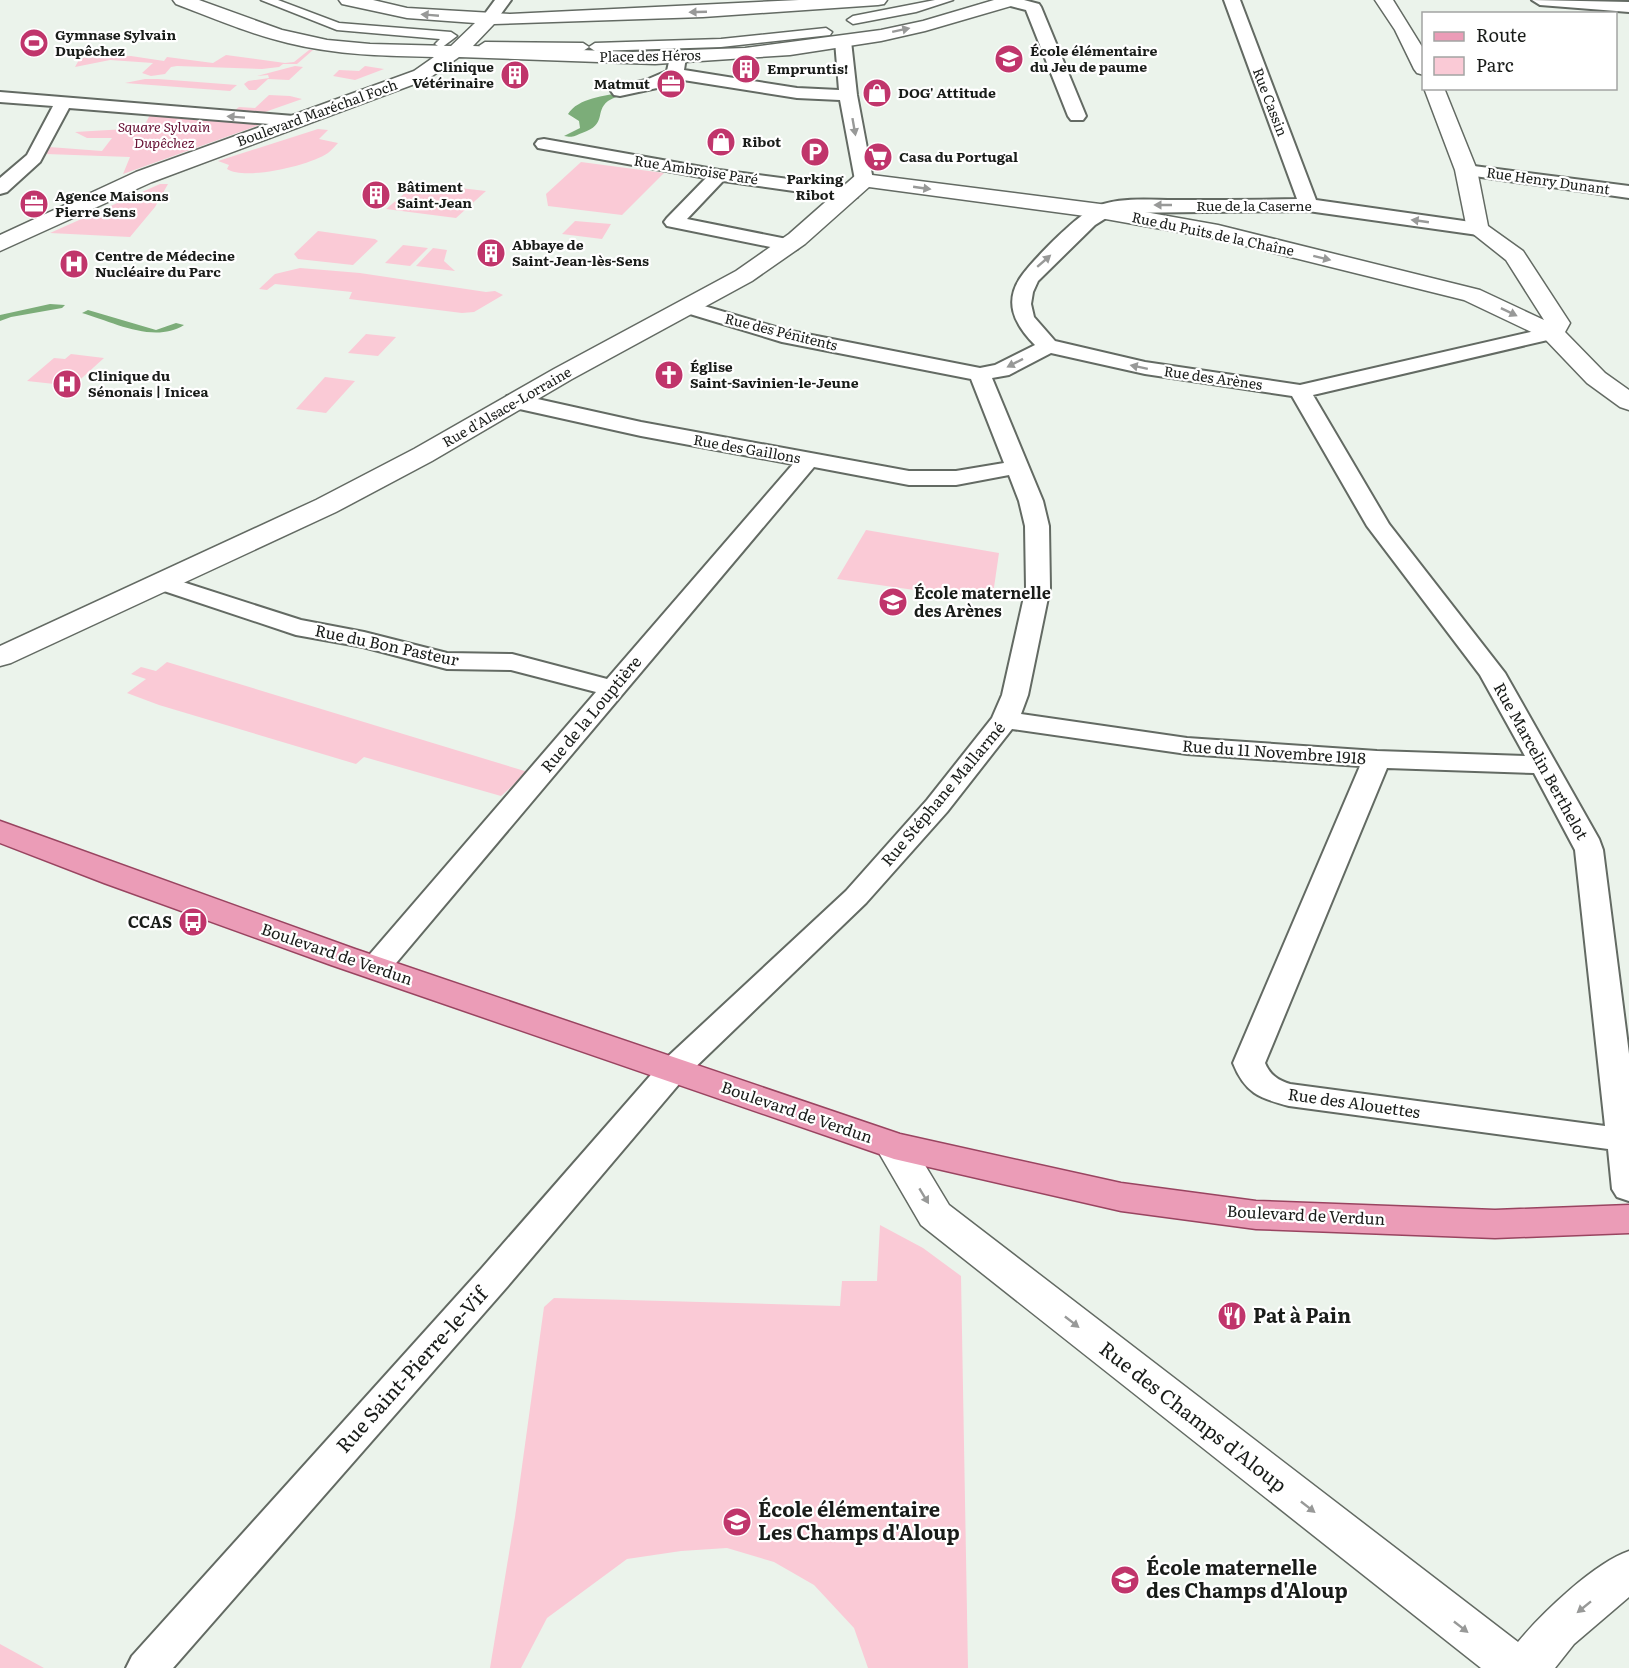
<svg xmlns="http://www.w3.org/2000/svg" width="1629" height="1668" font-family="Literata,serif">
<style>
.green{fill:#facad6}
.water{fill:#7cad79}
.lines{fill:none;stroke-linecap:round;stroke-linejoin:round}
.pedestrian-casing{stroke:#636a63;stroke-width:3}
.minor-casing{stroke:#636a63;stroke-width:4}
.tertiary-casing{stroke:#636a63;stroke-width:3}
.secondary-casing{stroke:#636a63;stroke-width:3}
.primary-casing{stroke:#994460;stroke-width:3}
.pedestrian{fill:#fff;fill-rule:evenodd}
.minor{fill:#fff;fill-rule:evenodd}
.tertiary{fill:#fff;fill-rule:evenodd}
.secondary{fill:#fff;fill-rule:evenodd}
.primary{fill:#eb9cb7;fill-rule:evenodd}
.oneway{fill:#989998}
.labels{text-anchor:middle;stroke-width:4.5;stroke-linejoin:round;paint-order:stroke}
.far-poi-label{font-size:14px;font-weight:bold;fill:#191c19;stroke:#fff;text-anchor:start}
.far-street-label{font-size:14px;fill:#191c19;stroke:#fff}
.far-park-label{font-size:14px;font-style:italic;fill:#671134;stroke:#fff}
.poi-label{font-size:16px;font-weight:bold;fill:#191c19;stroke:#fff;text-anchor:start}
.street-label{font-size:16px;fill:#191c19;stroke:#fff}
.near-poi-label{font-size:20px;font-weight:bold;fill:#191c19;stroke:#fff;text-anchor:start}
.near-street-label{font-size:20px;fill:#191c19;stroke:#fff}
</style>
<rect width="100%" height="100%" fill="#ebf3eb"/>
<path class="green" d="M 309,50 L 313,50 L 297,64 L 283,64 L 279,67 L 262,69 L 177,66 L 171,67 L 165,74 L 151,76 L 142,73 L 153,63 L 110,60 L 75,67 L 80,58 L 131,56 L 164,61 L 167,57 L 213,63 L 226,55 L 285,63 L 294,62 Z
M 295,66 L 303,67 L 289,80 L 268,79 L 256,90 L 249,90 L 244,84 L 248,81 L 269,78 L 268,75 L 257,76 Z
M 365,66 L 384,69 L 355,80 L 333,76 L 339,70 L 359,71 Z
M 145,79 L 158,79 L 237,85 L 230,91 L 125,83 Z
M 269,95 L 290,96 L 302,99 L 265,112 L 235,110 L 239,107 L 255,108 Z
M 151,113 L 258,121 L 262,124 L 123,174 L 130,157 L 46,154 L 49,147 L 102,151 L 112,138 L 87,138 L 75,132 L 143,128 Z
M 318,129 L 328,130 L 319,139 L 338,143 C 335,146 332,150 328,153 C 311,165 246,181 227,169 L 229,165 L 218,161 Z
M 581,162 L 664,173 L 622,215 L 548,206 L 546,194 Z
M 417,183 L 486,191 L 456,218 L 386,209 Z
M 160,184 L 168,184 L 155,207 L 130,237 L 50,233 Z
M 575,221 L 611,224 L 602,239 L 562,234 Z
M 318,231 L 375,239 L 378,241 L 353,265 L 298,259 L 294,254 Z
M 403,245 L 428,248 L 410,266 L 385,263 Z
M 433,248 L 447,250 L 444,261 L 455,271 L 416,266 Z
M 300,268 L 360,273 L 486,292 L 495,291 L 503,295 L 474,312 L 462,313 L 349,299 L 352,292 L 275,284 L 267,290 L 259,289 L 275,274 Z
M 366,334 L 396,337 L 378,356 L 348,353 Z
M 71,354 L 104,358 L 73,386 L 27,381 L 54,358 L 65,359 Z
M 325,377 L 355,381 L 326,413 L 296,409 Z
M 866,530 L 999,553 L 992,601 L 837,579 Z
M 167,662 L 528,772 L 501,796 L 364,757 L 356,764 L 159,705 L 127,693 L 146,679 L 131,674 L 141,667 L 156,671 Z
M 880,1225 L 923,1248 L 961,1276 L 968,1668 L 868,1668 L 854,1628 L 814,1585 L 774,1562 L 727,1548 L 681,1551 L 627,1559 L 547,1618 L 521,1668 L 490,1668 L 515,1517 L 544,1307 L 554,1298 L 840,1306 L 842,1281 L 877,1281 Z
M 0,1644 L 44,1668 L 0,1668 Z"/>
<path class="water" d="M 622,92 L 627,94 C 621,96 614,97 608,101 C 594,112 608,124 582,133 C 574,136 573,138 564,136 L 580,128 L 579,121 L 568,114 C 578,98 605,96 622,92 Z
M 50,304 L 65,305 L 62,308 L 11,317 L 0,321 L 0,315 Z
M 88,310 L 156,330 L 176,323 L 184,325 C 154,344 113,322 82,313 Z"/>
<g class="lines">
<g class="pedestrian-casing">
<path id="pedestrian" d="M 261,0 L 278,0 L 339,23 L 451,32 L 457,36 L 441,48 L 435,44 L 440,39 L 337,30 Z
M 935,0 L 953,0 L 916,12 L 853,24 L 847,20 L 853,16 Z
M 826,28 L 832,32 L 830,35 L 721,47 L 595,51 L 589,47 L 583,51 L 485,50 L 479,46 L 485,42 L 583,43 L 589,47 L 595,43 L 721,39 Z"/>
</g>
<g class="minor-casing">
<path id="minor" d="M 495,0 L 511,0 L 495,22 L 483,22 L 481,19 Z
M 1002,0 L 1024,0 L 1039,4 L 1041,7 L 1086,116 L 1083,120 L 1071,120 L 1068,116 L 1026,10 L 1003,4 Z
M 1224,0 L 1240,0 L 1316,200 L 1478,223 L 1485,225 L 1488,229 L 1485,233 L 1478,235 L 1308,211 L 1114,213 L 1095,225 L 1038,281 L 1033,292 L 1031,304 L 1034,317 L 1055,341 L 1145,362 L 1300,385 L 1552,327 L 1559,329 L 1562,333 L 1559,337 L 1552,339 L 1313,395 L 1389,524 L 1505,673 L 1599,839 L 1603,850 L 1629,1054 L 1629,1201 L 1617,1197 L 1612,1189 L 1608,1149 L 1289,1106 C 1259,1098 1245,1093 1233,1063 L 1360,766 L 1187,754 L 1012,729 L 947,812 L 866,903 L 685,1077 L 507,1287 L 173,1668 L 126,1668 L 132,1656 L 481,1269 L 663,1061 L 846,891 L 927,800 L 992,718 L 1002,695 L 1026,588 L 1025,526 L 1019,501 L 1009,475 L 956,485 L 909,485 L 814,467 L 386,975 L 375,978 L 364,975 L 360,968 L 364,961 L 596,692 L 511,670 L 447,669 L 363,647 L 296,635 L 155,588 L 152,583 L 155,578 L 164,576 L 301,620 L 364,632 L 447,653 L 512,654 L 607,679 L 793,464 L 641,436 L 515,408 L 507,406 L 504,401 L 507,396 L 515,394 L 641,422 L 909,471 L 956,471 L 1004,463 L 971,379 L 782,342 L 680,311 L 677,307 L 680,303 L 687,301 L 786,330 L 980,368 L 995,365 L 1035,345 C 1013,323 1003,300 1023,274 C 1036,257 1079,213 1097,206 C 1121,197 1149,200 1174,200 C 1215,200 1256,200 1297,199 ZM 1051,353 L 1145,374 L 1292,396 L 1367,526 L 1480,675 L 1525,756 L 1377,751 L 1187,738 L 1021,714 L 1028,695 L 1050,588 L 1049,526 L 1043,501 L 992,378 L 1009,375 ZM 1387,768 L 1534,773 L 1575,850 L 1605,1126 L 1290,1084 C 1278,1080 1270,1075 1265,1063 Z
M 1532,0 L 1629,2 L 1629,12 L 1540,5 Z
M 843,36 L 851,41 L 857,95 L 873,180 L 871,184 L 857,184 L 855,180 L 840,100 L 797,98 L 677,79 L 657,88 L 620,96 L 614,95 L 611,91 L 614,87 L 646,80 L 667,71 L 670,57 L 678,52 L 686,57 L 684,70 L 797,88 L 839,90 L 835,41 Z
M 0,92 L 294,116 L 300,117 L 303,121 L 300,125 L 294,126 L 69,108 L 40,162 L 7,192 L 0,194 L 0,178 L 27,155 L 53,106 L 0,102 Z
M 544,139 L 719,170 L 850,187 L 857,189 L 859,193 L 857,197 L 850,199 L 723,181 L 687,219 L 797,241 L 800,245 L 797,249 L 790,251 L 667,226 L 664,222 L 667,218 L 706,178 L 538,148 L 535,144 L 538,140 Z
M 1466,165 L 1629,186 L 1629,198 L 1460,174 L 1457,170 L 1460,166 Z"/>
</g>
<g class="tertiary-casing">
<path id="tertiary" d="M 1375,0 L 1393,0 L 1424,50 L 1424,75 L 1417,73 L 1414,69 L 1395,30 Z
M 1424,88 L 1444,88 L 1477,170 L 1488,226 L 1523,251 L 1570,323 L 1565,332 L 1605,373 L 1629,390 L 1629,410 L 1620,407 L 1587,383 L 1544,338 L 1464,300 L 1218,239 L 1100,218 L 869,187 L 805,244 L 752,281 L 572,379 L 432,461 L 336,512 L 11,663 L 0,666 L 0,646 L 316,500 L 414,449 L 554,369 L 736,271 L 789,234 L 856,175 L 864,174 L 1100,204 L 1218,225 L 1480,290 L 1544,320 L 1506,260 L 1467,229 L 1455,170 Z
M 894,1133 L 908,1137 L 949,1205 L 1518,1642 C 1542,1613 1594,1563 1629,1551 L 1629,1597 L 1574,1644 L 1555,1668 L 1481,1668 L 921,1225 L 875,1146 L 880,1137 Z"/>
</g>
<g class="secondary-casing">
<path id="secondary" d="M 173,0 L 199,0 L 282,30 L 327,40 L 370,44 L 451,46 L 475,23 L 407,18 L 342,4 L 339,0 L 373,0 L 407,8 L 510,14 L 799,0 L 887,0 L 884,4 L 878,5 L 703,17 L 494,24 L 473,46 L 633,52 L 745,48 L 881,30 L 923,21 L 994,0 L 1021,0 L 1018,4 L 925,31 L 881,41 L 790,55 L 655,64 L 459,57 L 428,79 L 152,182 L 0,251 L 0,235 L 136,172 L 414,71 L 434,57 C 385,56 336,55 288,43 C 250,34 213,18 176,4 Z"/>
</g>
<g class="primary-casing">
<path id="primary" d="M 0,821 L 355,949 L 900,1134 L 1121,1183 L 1256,1201 L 1495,1210 L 1629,1205 L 1629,1233 L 1495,1238 L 1256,1229 L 1121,1211 L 894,1159 L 331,965 L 104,883 L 0,843 Z"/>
</g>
<use href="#pedestrian" class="pedestrian"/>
<use href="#minor" class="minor"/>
<use href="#tertiary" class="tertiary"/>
<use href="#secondary" class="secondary"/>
<use href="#primary" class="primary"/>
</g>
<defs><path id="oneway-solid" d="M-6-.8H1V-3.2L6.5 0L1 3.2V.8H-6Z" transform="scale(1.5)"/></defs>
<g class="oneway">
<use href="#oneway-solid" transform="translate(698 12) rotate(178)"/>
<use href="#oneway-solid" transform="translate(430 15) rotate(-175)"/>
<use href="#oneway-solid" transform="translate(901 30) rotate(-12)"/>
<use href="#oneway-solid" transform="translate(236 117) rotate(-176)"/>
<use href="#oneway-solid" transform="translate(854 127) rotate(80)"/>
<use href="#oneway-solid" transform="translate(922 188) rotate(8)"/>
<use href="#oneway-solid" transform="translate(1163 205) rotate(180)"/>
<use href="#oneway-solid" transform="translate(1420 221) rotate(-172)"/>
<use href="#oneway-solid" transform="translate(1322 258) rotate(14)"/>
<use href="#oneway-solid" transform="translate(1044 261) rotate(-41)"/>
<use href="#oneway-solid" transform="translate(1509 312) rotate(26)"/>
<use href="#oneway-solid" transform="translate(1015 363) rotate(153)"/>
<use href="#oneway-solid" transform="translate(1139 367) rotate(-168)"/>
<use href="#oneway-solid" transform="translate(924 1196) rotate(59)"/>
<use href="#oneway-solid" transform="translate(1072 1322) rotate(38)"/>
<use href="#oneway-solid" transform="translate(1308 1507) rotate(38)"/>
<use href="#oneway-solid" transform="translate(1584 1607) rotate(141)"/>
<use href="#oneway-solid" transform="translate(1461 1627) rotate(38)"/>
</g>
<defs>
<g id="stadium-disc" transform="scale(1.5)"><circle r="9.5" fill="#c0356b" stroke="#fff"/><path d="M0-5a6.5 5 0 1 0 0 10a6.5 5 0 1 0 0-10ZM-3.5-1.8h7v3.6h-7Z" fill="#fff"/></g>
<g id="school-disc" transform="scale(1.5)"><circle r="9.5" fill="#c0356b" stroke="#fff"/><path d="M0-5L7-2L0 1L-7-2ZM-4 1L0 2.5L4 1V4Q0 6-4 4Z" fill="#fff"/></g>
<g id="building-disc" transform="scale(1.5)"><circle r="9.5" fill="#c0356b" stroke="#fff"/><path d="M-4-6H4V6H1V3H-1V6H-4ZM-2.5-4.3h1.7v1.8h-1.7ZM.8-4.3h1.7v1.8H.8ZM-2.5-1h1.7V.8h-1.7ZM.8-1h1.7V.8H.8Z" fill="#fff"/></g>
<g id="office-disc" transform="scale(1.5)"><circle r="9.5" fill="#c0356b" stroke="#fff"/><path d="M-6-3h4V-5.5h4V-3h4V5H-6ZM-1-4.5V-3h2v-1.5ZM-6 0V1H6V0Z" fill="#fff"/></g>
<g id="shop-disc" transform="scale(1.5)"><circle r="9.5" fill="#c0356b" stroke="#fff"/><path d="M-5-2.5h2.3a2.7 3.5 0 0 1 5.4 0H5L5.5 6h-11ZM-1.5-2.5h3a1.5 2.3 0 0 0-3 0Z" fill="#fff"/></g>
<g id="parking-disc" transform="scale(1.5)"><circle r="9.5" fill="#c0356b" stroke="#fff"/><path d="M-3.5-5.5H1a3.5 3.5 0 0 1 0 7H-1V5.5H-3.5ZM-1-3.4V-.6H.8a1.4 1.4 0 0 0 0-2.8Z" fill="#fff"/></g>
<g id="supermarket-disc" transform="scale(1.5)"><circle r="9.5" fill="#c0356b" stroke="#fff"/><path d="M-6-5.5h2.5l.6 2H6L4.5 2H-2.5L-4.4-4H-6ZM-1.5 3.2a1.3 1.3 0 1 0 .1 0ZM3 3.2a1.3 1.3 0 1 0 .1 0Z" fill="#fff"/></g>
<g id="hospital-disc" transform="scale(1.5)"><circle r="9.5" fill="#c0356b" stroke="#fff"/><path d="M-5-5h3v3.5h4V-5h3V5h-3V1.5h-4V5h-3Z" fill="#fff"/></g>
<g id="church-disc" transform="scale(1.5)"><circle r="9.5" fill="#c0356b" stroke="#fff"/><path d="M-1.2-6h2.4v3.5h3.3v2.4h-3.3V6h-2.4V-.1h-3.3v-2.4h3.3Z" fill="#fff"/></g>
<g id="bus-disc" transform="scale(1.5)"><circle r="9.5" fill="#c0356b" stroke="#fff"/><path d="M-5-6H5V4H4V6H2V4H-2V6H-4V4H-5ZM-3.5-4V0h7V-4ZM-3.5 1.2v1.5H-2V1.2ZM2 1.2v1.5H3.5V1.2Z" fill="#fff"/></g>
<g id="restaurant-disc" transform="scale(1.5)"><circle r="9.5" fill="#c0356b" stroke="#fff"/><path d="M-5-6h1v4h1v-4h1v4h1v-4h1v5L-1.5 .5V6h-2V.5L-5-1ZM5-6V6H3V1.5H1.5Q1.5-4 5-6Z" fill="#fff"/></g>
</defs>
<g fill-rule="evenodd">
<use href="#stadium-disc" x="34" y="43"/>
<use href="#school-disc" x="1009" y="59"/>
<use href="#building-disc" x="746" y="69"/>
<use href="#building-disc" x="515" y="75"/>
<use href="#office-disc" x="671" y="84"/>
<use href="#shop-disc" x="877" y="93"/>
<use href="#shop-disc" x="721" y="142"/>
<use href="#parking-disc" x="815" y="152"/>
<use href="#supermarket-disc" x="878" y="157"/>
<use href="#building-disc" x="376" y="195"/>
<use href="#office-disc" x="34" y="204"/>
<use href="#building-disc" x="491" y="253"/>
<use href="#hospital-disc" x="74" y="264"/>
<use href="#church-disc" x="669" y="375"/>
<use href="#hospital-disc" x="67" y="384"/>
<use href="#school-disc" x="893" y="602"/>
<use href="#bus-disc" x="193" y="922"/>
<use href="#restaurant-disc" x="1232" y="1316"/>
<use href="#school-disc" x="737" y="1522"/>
<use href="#school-disc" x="1125" y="1580"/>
</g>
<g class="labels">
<g class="far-poi-label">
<text x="55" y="40">Gymnase Sylvain<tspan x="55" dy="16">Dupêchez</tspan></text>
<text x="1030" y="56">École élémentaire<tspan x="1030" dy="16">du Jeu de paume</tspan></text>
<text x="494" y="72" text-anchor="end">Clinique<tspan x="494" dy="16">Vétérinaire</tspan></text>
<text x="767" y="74">Empruntis!</text>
<text x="650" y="89" text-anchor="end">Matmut</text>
<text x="898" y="98">DOG' Attitude</text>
<text x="742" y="147">Ribot</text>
<text x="899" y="162">Casa du Portugal</text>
<text x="815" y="184" text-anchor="middle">Parking<tspan x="815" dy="16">Ribot</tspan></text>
<text x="397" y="192">Bâtiment<tspan x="397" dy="16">Saint-Jean</tspan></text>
<text x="55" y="201">Agence Maisons<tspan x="55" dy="16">Pierre Sens</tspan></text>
<text x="512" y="250">Abbaye de<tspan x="512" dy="16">Saint-Jean-lès-Sens</tspan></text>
<text x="95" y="261">Centre de Médecine<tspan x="95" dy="16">Nucléaire du Parc</tspan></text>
<text x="690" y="372">Église<tspan x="690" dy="16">Saint-Savinien-le-Jeune</tspan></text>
<text x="88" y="381">Clinique du<tspan x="88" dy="16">Sénonais | Inicea</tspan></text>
</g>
<g class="far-street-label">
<text transform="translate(650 56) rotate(-1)" y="5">Place des Héros</text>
<text transform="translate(1270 102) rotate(69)" y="5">Rue Cassin</text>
<text transform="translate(317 113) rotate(-20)" y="5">Boulevard Maréchal Foch</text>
<text transform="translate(696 170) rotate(9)" y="5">Rue Ambroise Paré</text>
<text transform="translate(1548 181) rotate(8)" y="5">Rue Henry Dunant</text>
<text x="1254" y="211">Rue de la Caserne</text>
<text transform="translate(1213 234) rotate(12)" y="5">Rue du Puits de la Chaîne</text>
<text transform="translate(781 332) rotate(14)" y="5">Rue des Pénitents</text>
<text transform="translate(1213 378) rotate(8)" y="5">Rue des Arènes</text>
<text transform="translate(507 407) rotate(-30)" y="5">Rue d'Alsace-Lorraine</text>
<text transform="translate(747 449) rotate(10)" y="5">Rue des Gaillons</text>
</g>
<g class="far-park-label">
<text x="164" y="132">Square Sylvain<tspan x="164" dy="16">Dupêchez</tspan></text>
</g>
<g class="poi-label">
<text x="914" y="599">École maternelle<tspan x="914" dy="18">des Arènes</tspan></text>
<text x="172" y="928" text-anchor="end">CCAS</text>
</g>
<g class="street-label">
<text transform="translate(387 645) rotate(12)" y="6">Rue du Bon Pasteur</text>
<text transform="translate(591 714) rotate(-50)" y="6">Rue de la Louptière</text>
<text transform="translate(1274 752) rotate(4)" y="6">Rue du 11 Novembre 1918</text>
<text transform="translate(1541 761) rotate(61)" y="6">Rue Marcelin Berthelot</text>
<text transform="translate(943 794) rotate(-50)" y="6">Rue Stéphane Mallarmé</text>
<text transform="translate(337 954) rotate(19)" y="6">Boulevard de Verdun</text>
<text transform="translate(1354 1103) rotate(8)" y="6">Rue des Alouettes</text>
<text transform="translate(797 1112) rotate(19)" y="6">Boulevard de Verdun</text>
<text transform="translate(1306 1215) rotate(3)" y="6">Boulevard de Verdun</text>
</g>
<g class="near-poi-label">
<text x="1253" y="1323">Pat à Pain</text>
<text x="758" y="1517">École élémentaire<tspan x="758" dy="23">Les Champs d'Aloup</tspan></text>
<text x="1146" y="1575">École maternelle<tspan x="1146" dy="23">des Champs d'Aloup</tspan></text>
</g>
<g class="near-street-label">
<text transform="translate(412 1370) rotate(-48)" y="7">Rue Saint-Pierre-le-Vif</text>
<text transform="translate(1193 1417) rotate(38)" y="7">Rue des Champs d'Aloup</text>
</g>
</g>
<rect x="1422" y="12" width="195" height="78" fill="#ffffff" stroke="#a3a4a3" stroke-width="1.5"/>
<rect x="1434" y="32" width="30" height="9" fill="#eb9cb7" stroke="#a3a4a3" stroke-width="1.5"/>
<text x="1476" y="42" font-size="18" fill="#191c19">Route</text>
<rect x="1434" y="57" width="30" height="18" fill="#facad6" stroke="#a3a4a3" stroke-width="1.5"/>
<text x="1476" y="72" font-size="18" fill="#191c19">Parc</text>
</svg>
